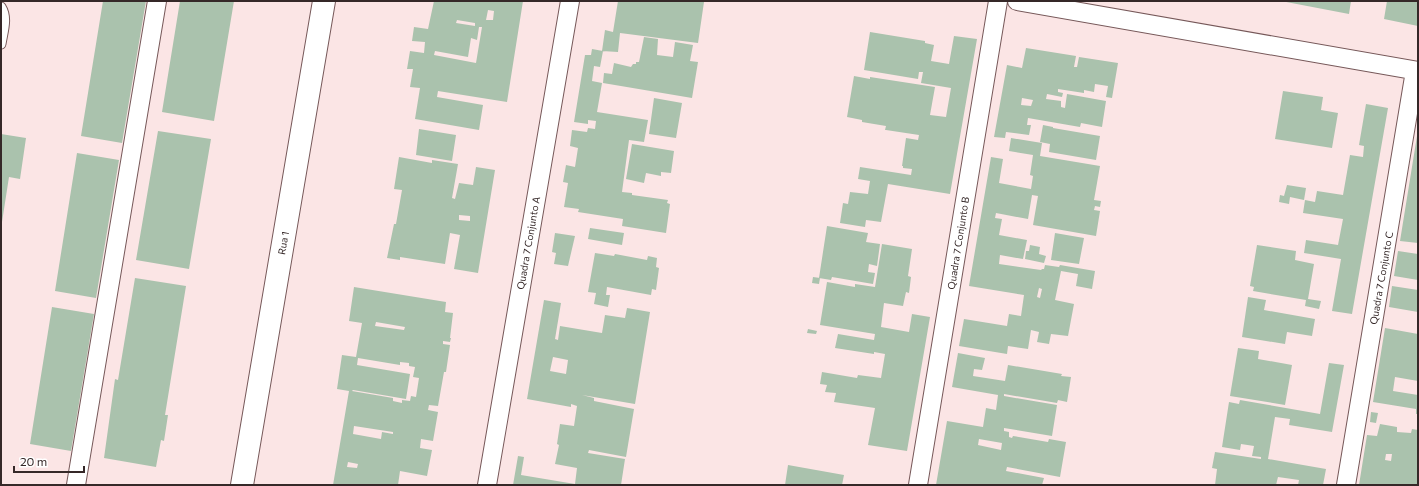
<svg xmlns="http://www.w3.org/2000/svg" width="1419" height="486" font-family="Commissioner,sans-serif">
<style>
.building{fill:#aac2ad;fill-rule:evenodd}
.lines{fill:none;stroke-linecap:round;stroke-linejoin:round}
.lane-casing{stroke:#765859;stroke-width:11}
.street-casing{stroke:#765859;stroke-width:20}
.secondary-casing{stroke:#765859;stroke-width:24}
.lane{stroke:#fff;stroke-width:9}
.street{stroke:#fff;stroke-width:18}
.secondary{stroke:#fff;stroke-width:22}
.labels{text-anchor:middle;stroke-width:3.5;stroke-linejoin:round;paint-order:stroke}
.street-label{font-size:10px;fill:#352828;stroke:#fff}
</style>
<rect width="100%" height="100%" fill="#fbe5e5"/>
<path class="building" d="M 103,1 L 146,1 L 122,143 L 81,136 Z
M 180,1 L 234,1 L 214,121 L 162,112 Z
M 434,1 L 523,1 L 507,102 L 438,91 L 437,97 L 483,105 L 479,130 L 415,119 L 420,88 L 410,87 L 413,69 L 407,69 L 410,51 L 424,53 L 425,42 L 412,41 L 414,27 L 428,29 ZM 488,10 L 494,11 L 493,20 L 486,20 ZM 457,20 L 475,23 L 475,26 L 456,23 ZM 479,27 L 482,27 L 476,63 L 434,55 L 435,51 L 468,57 L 471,38 L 477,40 Z
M 618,1 L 696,1 L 704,2 L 698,43 L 620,33 L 618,52 L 602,51 L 605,30 L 613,32 Z
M 1281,1 L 1351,1 L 1349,14 Z
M 1387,1 L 1418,1 L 1418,26 L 1384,19 Z
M 870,32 L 925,41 L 925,43 L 934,45 L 931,61 L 949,64 L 954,36 L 977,39 L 950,194 L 888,184 L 881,222 L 866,220 L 865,227 L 840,223 L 843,203 L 848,204 L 850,192 L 868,194 L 870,181 L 858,179 L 860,167 L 911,175 L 912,169 L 903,168 L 903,166 L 902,166 L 906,138 L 918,140 L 919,135 L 886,130 L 885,130 L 886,126 L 862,122 L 862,120 L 847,117 L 854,76 L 870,79 L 870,77 L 935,87 L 930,115 L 946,117 L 951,88 L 921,83 L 923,72 L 919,72 L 918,79 L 864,70 Z
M 644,37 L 658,39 L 657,55 L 673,57 L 675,42 L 693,45 L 690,61 L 698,62 L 692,98 L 603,83 L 604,73 L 612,74 L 614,63 L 631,67 L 633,64 L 636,64 L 636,62 L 639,62 Z
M 1026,48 L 1076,56 L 1074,67 L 1077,67 L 1079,57 L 1118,63 L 1112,98 L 1106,97 L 1108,86 L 1095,84 L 1094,92 L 1084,90 L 1084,93 L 1058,89 L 1058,92 L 1063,93 L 1062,97 L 1047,94 L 1046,99 L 1061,101 L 1061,107 L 1065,108 L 1067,94 L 1106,101 L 1102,127 L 1081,123 L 1080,127 L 1028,118 L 1027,125 L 1031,125 L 1029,135 L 1006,132 L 1005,138 L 994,137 L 1007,65 L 1022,68 ZM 1022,98 L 1033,100 L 1031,106 L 1021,105 Z
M 592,49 L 603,51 L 600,67 L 594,66 L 592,81 L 602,83 L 597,112 L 648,120 L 644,142 L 629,140 L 622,192 L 632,193 L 632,195 L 668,200 L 667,203 L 670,204 L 666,233 L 622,226 L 623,219 L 578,212 L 579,209 L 564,207 L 568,183 L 563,182 L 566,165 L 575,167 L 578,148 L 570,146 L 572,130 L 587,132 L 588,128 L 595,129 L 596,121 L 588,120 L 588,124 L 574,122 L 585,55 L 591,55 Z
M 1283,91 L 1323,97 L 1321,110 L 1338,113 L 1332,148 L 1275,139 Z
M 654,98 L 682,103 L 676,138 L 649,134 Z
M 1366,104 L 1388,108 L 1352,314 L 1332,311 L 1341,259 L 1304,253 L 1306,240 L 1338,245 L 1343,219 L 1303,213 L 1305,200 L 1315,202 L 1317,191 L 1343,195 L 1350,155 L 1363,157 L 1364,146 L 1359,145 Z
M 1043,125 L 1053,127 L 1053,128 L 1100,136 L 1096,160 L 1049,152 L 1050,144 L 1040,142 Z
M 419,129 L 456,135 L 452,161 L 416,155 Z
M 158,131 L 211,139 L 189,269 L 136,260 Z
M 1,134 L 26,138 L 20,179 L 9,177 L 2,222 Z
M 1417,136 L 1418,136 L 1418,243 L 1400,241 Z
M 1011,138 L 1042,143 L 1040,156 L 1100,166 L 1094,200 L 1101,201 L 1100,207 L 1095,206 L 1094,210 L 1100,211 L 1096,236 L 1033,225 L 1038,196 L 1032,195 L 1028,219 L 996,213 L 995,218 L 1002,219 L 999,235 L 1027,240 L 1023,259 L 1000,255 L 999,264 L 1041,270 L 1042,269 L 1044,269 L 1045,265 L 1059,267 L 1060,265 L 1095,271 L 1092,289 L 1076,286 L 1078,274 L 1061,271 L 1055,300 L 1074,304 L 1068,336 L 1051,334 L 1049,344 L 1037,342 L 1039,332 L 1031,330 L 1028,349 L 1008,346 L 1007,354 L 959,346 L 964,319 L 1007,326 L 1009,314 L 1021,316 L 1024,295 L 969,286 L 991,157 L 1003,159 L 999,183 L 1031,189 L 1033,176 L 1030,175 L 1033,155 L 1009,151 ZM 1039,288 L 1042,289 L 1040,298 L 1037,297 Z
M 632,144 L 674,151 L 671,173 L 661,172 L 661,176 L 646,173 L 644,183 L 626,179 Z
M 77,153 L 119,160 L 96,298 L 55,291 Z
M 399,157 L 432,163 L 432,160 L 458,164 L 452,198 L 455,199 L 459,183 L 473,185 L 476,167 L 495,170 L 478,273 L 454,269 L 460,235 L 450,233 L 445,264 L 400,257 L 400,260 L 387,258 L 394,224 L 396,224 L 402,190 L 394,189 ZM 459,215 L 470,216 L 470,221 L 459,220 Z
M 1287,185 L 1306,188 L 1304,200 L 1290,197 L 1289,204 L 1279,202 L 1280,195 L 1284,196 Z
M 827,226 L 868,233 L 866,242 L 880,244 L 877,266 L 869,264 L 868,272 L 875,273 L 873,284 L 832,277 L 831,280 L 819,278 Z
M 590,228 L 624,233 L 622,245 L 588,239 Z
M 555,233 L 575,236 L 568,266 L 554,264 L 556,253 L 552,252 Z
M 1055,233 L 1084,238 L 1079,264 L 1051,260 Z
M 882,244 L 912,249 L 908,276 L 911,277 L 909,293 L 906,292 L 903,306 L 884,303 L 881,327 L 909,332 L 912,314 L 930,317 L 907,451 L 868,445 L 875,408 L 834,402 L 836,393 L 825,392 L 827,385 L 820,384 L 822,372 L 857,378 L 858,375 L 881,378 L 885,354 L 874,352 L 874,354 L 835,348 L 838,334 L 874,340 L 875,334 L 820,325 L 827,282 L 855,287 L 855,284 L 875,287 Z
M 1030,245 L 1040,247 L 1039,254 L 1046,256 L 1044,263 L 1025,259 L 1026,251 L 1029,251 Z
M 1257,245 L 1296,251 L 1295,260 L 1314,264 L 1308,299 L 1321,301 L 1319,309 L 1305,306 L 1306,300 L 1253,291 L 1254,287 L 1250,286 Z
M 1398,251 L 1418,254 L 1418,280 L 1394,276 Z
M 595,253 L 614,256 L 615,254 L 647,260 L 648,256 L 657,258 L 656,267 L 659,268 L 656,290 L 652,289 L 651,295 L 607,287 L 606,295 L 610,295 L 608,307 L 594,304 L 596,293 L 588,292 Z
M 813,277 L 820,278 L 819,284 L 812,283 Z
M 135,278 L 186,286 L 165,415 L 168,415 L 164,441 L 161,440 L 156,467 L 104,458 L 115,379 L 118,380 Z
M 1392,286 L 1418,290 L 1418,312 L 1389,307 Z
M 354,287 L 446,302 L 445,312 L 453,313 L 450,338 L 451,338 L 450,342 L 443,341 L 443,344 L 450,345 L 446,372 L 444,372 L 438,406 L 429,405 L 428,410 L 438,412 L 433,441 L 421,439 L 420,448 L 432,450 L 427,476 L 400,471 L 398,485 L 333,485 L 349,391 L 337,389 L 342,355 L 356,357 L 362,323 L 349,321 ZM 376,322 L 405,327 L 404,330 L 375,326 ZM 358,358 L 400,365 L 400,362 L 409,363 L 409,366 L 415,367 L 413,377 L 419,378 L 416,397 L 411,396 L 410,401 L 402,400 L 402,403 L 393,401 L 393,398 L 352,391 L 353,390 L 406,399 L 410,374 L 357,365 ZM 354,426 L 393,432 L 393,434 L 382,432 L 381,439 L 353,434 ZM 348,462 L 358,464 L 357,468 L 347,467 Z
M 1248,297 L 1266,300 L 1264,310 L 1315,319 L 1312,336 L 1287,332 L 1285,344 L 1242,337 Z
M 544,300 L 561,303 L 555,339 L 558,340 L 560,326 L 602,333 L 605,315 L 625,318 L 627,308 L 650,312 L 635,404 L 582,395 L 594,398 L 594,401 L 634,409 L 626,457 L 589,450 L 588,453 L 625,459 L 621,485 L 513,485 L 518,456 L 524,457 L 521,475 L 575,484 L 577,468 L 555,464 L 559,445 L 557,444 L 560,424 L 574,426 L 577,406 L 571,404 L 571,407 L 527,399 ZM 553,357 L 568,360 L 566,374 L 550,371 Z
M 52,307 L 94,314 L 71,451 L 30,444 Z
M 1385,328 L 1418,334 L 1418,381 L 1395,377 L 1393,391 L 1418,395 L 1418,414 L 1416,414 L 1416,409 L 1373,402 Z
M 808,329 L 817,331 L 816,334 L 807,333 Z
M 1238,348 L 1259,351 L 1258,359 L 1292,365 L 1285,405 L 1230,396 Z
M 958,353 L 985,358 L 982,370 L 974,369 L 973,376 L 1005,381 L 1008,365 L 1062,374 L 1061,376 L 1071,377 L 1067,402 L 1058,400 L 1057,403 L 1004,394 L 1004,396 L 1057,405 L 1052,436 L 1004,428 L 1004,431 L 1009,432 L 1009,437 L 1012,438 L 1013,436 L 1048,442 L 1049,439 L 1066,442 L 1060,477 L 1007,467 L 1006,471 L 1044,478 L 1042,485 L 936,485 L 947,421 L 983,427 L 986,408 L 996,410 L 998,395 L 952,387 ZM 979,439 L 1002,443 L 1001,450 L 978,445 Z
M 1329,363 L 1344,365 L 1332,432 L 1289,425 L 1290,419 L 1275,417 L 1268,459 L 1326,469 L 1323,485 L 1298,485 L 1299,480 L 1278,477 L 1276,485 L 1215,485 L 1217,469 L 1212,468 L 1215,452 L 1261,459 L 1261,457 L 1252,456 L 1254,446 L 1241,444 L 1240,450 L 1222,447 L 1229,402 L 1239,404 L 1240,400 L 1320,414 Z
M 1371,412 L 1378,413 L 1376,423 L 1370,422 Z
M 1380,424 L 1397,427 L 1397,432 L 1411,433 L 1412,429 L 1418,430 L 1418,485 L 1359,485 L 1367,435 L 1377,436 ZM 1386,454 L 1392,454 L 1391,461 L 1385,460 Z
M 788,465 L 844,475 L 842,485 L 785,485 Z"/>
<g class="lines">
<g class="lane-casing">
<path id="lane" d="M 1,7 C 8,18 3,31 1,44"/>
</g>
<g class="street-casing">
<path id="street" d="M 1017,1 L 1418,71
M 76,485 L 157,1
M 487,485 L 570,1
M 918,485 L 998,1
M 1346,485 L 1415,71"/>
</g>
<g class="secondary-casing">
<path id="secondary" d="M 242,485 L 324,1"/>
</g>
<use href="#lane" class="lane"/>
<use href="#street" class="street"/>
<use href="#secondary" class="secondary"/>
</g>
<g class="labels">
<g class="street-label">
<text transform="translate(283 243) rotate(-80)" y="4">Rua 1</text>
<text transform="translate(528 243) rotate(-80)" y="4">Quadra 7 Conjunto A</text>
<text transform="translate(958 243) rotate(-81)" y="4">Quadra 7 Conjunto B</text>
<text transform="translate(1381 278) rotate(-80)" y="4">Quadra 7 Conjunto C</text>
</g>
</g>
<rect width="1419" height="486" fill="none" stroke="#352828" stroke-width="4"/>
<path d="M14 466v6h70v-6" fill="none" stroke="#352828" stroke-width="2"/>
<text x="20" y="466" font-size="12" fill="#352828" stroke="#ffffff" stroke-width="3" paint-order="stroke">20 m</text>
</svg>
